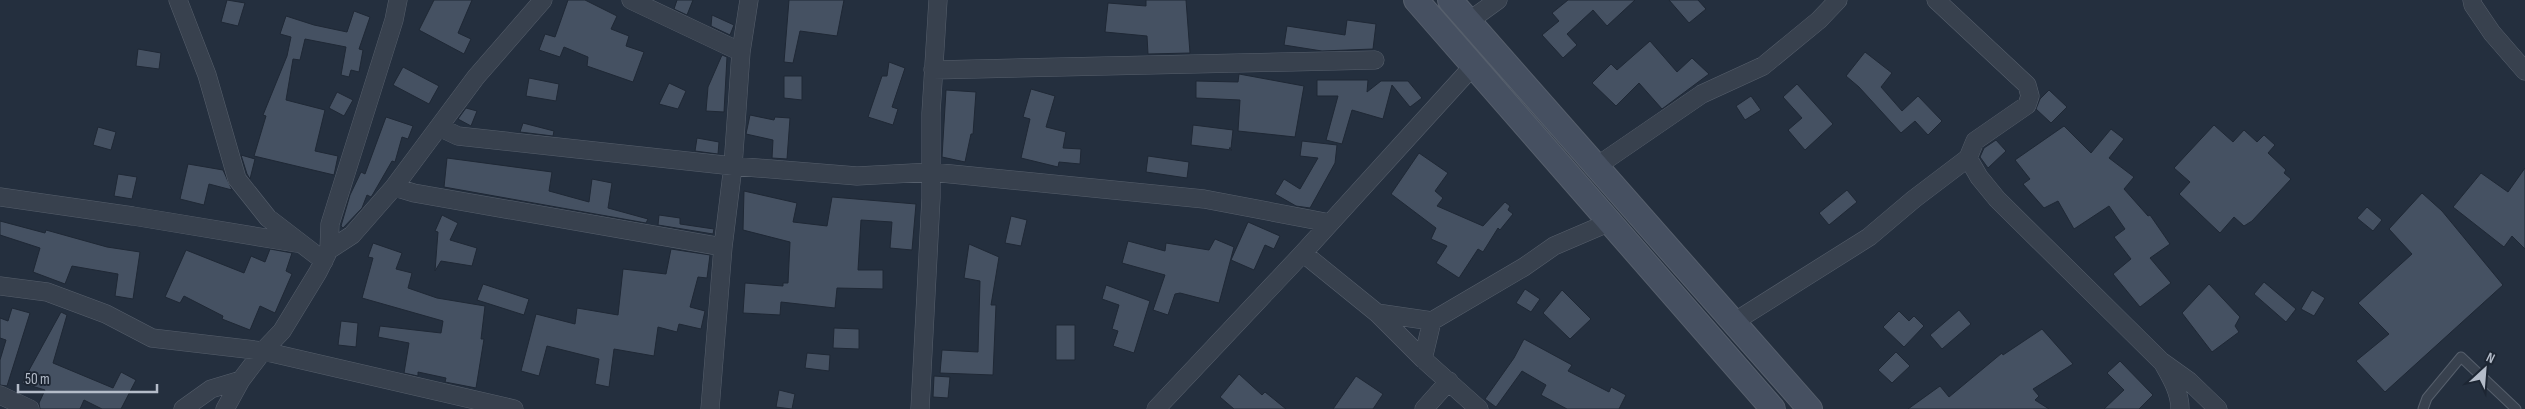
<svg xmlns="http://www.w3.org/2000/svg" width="2525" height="409" font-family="'Sofia Sans Condensed',sans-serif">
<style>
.building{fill:#455162;stroke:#1f2835}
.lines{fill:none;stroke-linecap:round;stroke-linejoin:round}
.lane-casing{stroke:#565f6c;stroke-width:11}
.street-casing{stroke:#565f6c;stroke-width:19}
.secondary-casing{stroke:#565f6c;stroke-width:26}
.lane{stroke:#38414e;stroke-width:9}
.street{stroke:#38414e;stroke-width:18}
.secondary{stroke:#465061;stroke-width:24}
</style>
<rect width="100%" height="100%" fill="#242f3e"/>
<path class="building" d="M 227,0 L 245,3 L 238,26 L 221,22 Z
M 434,0 L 472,0 L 458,33 L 471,39 L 464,54 L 419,30 Z
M 568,0 L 585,0 L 617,16 L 611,29 L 629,36 L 626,46 L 644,52 L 633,82 L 587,66 L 588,57 L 564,47 L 560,57 L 539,50 L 545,34 L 555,37 Z
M 677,0 L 693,0 L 687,15 L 674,9 Z
M 789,0 L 844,0 L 837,36 L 800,31 L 793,63 L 784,62 Z
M 1146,0 L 1186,0 L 1190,53 L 1148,54 L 1147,36 L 1105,32 L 1108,3 L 1146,6 Z
M 1568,0 L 1635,0 L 1607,26 L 1593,10 L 1567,34 L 1577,45 L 1563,58 L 1542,35 L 1559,21 L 1552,13 Z
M 1669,0 L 1698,0 L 1706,9 L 1689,23 Z
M 354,11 L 370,17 L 359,49 L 363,50 L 359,72 L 351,70 L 349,77 L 341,75 L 346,47 L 305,39 L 300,60 L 293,59 L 286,100 L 325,110 L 315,151 L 338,156 L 334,175 L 254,156 L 266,116 L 263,115 L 287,56 L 291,37 L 280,34 L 286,16 L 314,25 L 347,32 Z
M 712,15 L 734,25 L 730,35 L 711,26 Z
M 1347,20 L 1376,24 L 1373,49 L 1322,51 L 1284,45 L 1287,26 L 1345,35 Z
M 1650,41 L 1677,72 L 1692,58 L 1709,74 L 1662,109 L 1639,83 L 1616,106 L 1592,83 L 1611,64 L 1617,70 Z
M 138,49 L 161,53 L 159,69 L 136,66 Z
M 1865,52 L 1892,73 L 1881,87 L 1902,111 L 1918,96 L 1942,121 L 1928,135 L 1915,121 L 1901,133 L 1859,87 L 1846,76 Z
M 722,55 L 727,57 L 724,112 L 706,111 L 708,87 Z
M 889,62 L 905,68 L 892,107 L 898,109 L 893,125 L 868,117 L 882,76 L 887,76 Z
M 403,67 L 439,86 L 429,104 L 393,85 Z
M 1239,74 L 1304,86 L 1295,137 L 1238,131 L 1240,100 L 1196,98 L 1196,81 L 1238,82 Z
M 784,76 L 802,76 L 802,100 L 784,98 Z
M 529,78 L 559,84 L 556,101 L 526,96 Z
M 1317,80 L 1368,80 L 1367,92 L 1381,81 L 1408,81 L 1422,98 L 1410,107 L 1392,85 L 1383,119 L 1352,110 L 1342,144 L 1326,140 L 1338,96 L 1317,96 Z
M 669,83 L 686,91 L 678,109 L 659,104 Z
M 1797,84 L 1833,124 L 1805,150 L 1788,130 L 1802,118 L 1783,97 Z
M 1031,89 L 1055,96 L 1046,127 L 1066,132 L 1063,148 L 1081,149 L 1080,164 L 1059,162 L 1058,167 L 1021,158 L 1030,119 L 1023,117 Z
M 946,90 L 976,92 L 973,134 L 971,134 L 965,162 L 942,157 Z
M 2049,90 L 2067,107 L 2051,123 L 2036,109 L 2040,99 Z
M 337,92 L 353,100 L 344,116 L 329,108 Z
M 1751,96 L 1761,110 L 1745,120 L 1736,106 Z
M 466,108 L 477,111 L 471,126 L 458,119 Z
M 750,115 L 774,120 L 775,117 L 790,118 L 787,159 L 772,158 L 773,140 L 746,134 Z
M 386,117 L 413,126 L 408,139 L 402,137 L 395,162 L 392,161 L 373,194 L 371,197 L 367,195 L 362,208 L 343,228 L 341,226 L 350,195 L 361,172 L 365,174 Z
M 523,123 L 554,131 L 553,136 L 520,132 Z
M 1193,125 L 1233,130 L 1231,148 L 1229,148 L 1232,150 L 1191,145 Z
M 2214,125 L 2233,142 L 2244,130 L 2257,142 L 2264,135 L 2275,145 L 2268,153 L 2286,170 L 2284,173 L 2291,179 L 2252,221 L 2244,226 L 2234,217 L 2220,233 L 2179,194 L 2190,182 L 2174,168 Z
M 2064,126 L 2091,153 L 2111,129 L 2124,139 L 2109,158 L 2134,177 L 2124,189 L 2148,216 L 2150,215 L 2170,244 L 2150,258 L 2171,283 L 2140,307 L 2113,274 L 2131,259 L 2114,237 L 2125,229 L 2109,206 L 2074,229 L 2058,201 L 2044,208 L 2023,184 L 2030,179 L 2015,160 Z
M 98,127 L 116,132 L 111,150 L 93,145 Z
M 697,138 L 719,142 L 718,154 L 695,151 Z
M 1996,140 L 2006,151 L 1988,168 L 1980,157 L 1984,148 Z
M 1302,141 L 1337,145 L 1335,163 L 1310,208 L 1296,206 L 1275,194 L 1284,179 L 1300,189 L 1318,158 L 1300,156 Z
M 1419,153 L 1448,173 L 1435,191 L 1443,198 L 1437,206 L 1483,226 L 1505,202 L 1510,206 L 1508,210 L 1513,214 L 1500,230 L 1498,228 L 1483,252 L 1478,249 L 1459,278 L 1436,263 L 1447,246 L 1431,239 L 1436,228 L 1391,194 Z
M 241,155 L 255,159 L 250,179 L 247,174 Z
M 1148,156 L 1189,162 L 1187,178 L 1146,172 Z
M 447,158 L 552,172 L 549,191 L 589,202 L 592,179 L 612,183 L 608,208 L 648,219 L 646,223 L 444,187 Z
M 188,164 L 223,170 L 232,190 L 209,184 L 204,205 L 180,199 Z
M 2525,168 L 2525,249 L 2512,236 L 2504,247 L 2453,207 L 2481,173 L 2508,192 Z
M 118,174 L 137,177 L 132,199 L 114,196 Z
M 1847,190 L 1857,202 L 1829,225 L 1819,213 Z
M 744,191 L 797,203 L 793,222 L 827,226 L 832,197 L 916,204 L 912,250 L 890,248 L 892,222 L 861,220 L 858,270 L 883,270 L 883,289 L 837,288 L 835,308 L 781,302 L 780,315 L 743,313 L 745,283 L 783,286 L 783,283 L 788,283 L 790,242 L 743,230 Z
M 2422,193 L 2442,211 L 2503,285 L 2385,392 L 2356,361 L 2389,334 L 2358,303 L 2412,254 L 2389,229 Z
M 2367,207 L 2382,220 L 2373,231 L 2357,218 Z
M 442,215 L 458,223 L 450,240 L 477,248 L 472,266 L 441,261 L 435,271 L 438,232 L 435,231 Z
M 659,215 L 680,218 L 680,224 L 714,229 L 713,234 L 658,225 Z
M 1011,216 L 1027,220 L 1021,246 L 1005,243 Z
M 0,221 L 45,233 L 46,230 L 107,247 L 140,252 L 133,299 L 115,296 L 118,274 L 72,266 L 65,284 L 33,272 L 40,248 L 0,235 Z
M 1248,222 L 1280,236 L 1274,249 L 1265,245 L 1254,270 L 1231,260 Z
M 1215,239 L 1234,247 L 1219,303 L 1180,293 L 1175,294 L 1168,315 L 1153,310 L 1165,275 L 1122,263 L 1128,241 L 1165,251 L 1166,243 L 1209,250 Z
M 373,243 L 402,253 L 396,269 L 412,273 L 408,288 L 437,298 L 485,306 L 481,339 L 484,339 L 476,388 L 445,382 L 446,378 L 418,372 L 418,376 L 404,373 L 409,343 L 378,337 L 380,326 L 441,333 L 443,321 L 362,298 L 373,258 L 368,257 Z
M 969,244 L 999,257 L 991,305 L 996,305 L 993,375 L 940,373 L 942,350 L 978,352 L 980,281 L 964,278 Z
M 270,249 L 292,253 L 286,271 L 292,274 L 275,313 L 260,306 L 250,330 L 222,319 L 223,316 L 184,296 L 180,303 L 165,297 L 186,250 L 244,273 L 251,256 L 265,262 Z
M 671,249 L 710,255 L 707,278 L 698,277 L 690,307 L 705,311 L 701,329 L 679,324 L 677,332 L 658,327 L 654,356 L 614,349 L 609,387 L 595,384 L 599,359 L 547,346 L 539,376 L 521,371 L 536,314 L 575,324 L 577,308 L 618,315 L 623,269 L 666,274 Z
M 2264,282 L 2296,309 L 2286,322 L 2254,294 Z
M 483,284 L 529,299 L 524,315 L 477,300 Z
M 2209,284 L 2240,317 L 2235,326 L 2239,332 L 2212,352 L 2182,313 Z
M 1106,285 L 1150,301 L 1134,353 L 1113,346 L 1118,331 L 1112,329 L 1119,305 L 1102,299 Z
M 1525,289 L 1540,299 L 1531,312 L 1516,303 Z
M 1562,290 L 1591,319 L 1570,339 L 1543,313 Z
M 2312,290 L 2325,298 L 2314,316 L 2301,309 Z
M 12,308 L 30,313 L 7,386 L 0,385 L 0,360 L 6,340 L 0,338 L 0,318 L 8,321 Z
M 1959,310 L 1971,324 L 1942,349 L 1930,335 Z
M 1899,311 L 1909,321 L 1914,316 L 1924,326 L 1904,347 L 1883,327 Z
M 61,312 L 67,315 L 53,363 L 113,388 L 121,372 L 136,380 L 121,409 L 102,409 L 84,400 L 80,409 L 40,409 L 39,403 L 45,390 L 22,383 Z
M 341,321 L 358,323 L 356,347 L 338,345 Z
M 1056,325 L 1075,325 L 1075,360 L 1056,360 Z
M 834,328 L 859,329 L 859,349 L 833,348 Z
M 2042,329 L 2073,364 L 2033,389 L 2039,396 L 2035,400 L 2049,409 L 1908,409 L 1940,386 L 1949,397 L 2002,353 L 2003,355 Z
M 1524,339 L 1572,365 L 1568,371 L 1609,392 L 1611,387 L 1626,395 L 1619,409 L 1567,409 L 1541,395 L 1546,385 L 1522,371 L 1496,407 L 1485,399 L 1514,358 Z
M 1896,352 L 1910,366 L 1892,383 L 1878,370 Z
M 807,353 L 830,355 L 829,371 L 805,368 Z
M 2120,361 L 2153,395 L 2139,409 L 2104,409 L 2124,390 L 2107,373 Z
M 1239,374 L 1262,395 L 1265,392 L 1286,409 L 1234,409 L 1220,397 Z
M 934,376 L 950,377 L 948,398 L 933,397 Z
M 1356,376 L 1383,394 L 1373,409 L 1333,409 Z
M 779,390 L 795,394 L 792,409 L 776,407 Z"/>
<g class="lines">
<g class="lane-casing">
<path id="lane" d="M 2423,409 L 2427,398 L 2461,357 L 2516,409"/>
</g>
<g class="street-casing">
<path id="street" d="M 178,0 L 207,75 L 237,179 L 268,218 L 324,261
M 631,0 L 741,52
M 1936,0 L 2027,85 L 2030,96 L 2027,105 L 1975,141 L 1968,158 L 1979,177 L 1997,199 L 2161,361 L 2189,381 L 2218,409
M 2472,0 L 2473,5 L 2492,33 L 2525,71
M 1469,21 L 1498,0
M 933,70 L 1375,60
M 439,127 L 458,136 L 733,166 L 857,176 L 931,172 L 1204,199 L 1330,223
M 1597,166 L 1702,94 L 1763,66 L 1819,20 L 1838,0
M 394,187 L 414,193 L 723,247
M 0,197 L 133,216 L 296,243
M 329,250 L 352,235 L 394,187 L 476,77 L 543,0
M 1303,253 L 1377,313 L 1423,359 L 1479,409
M 0,286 L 47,292 L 106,314 L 152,338 L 263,351 L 514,409
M 1377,313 L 1432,321 L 1524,267 L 1554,246 L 1610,222
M 1734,322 L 1869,237 L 1914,199 L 1968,158
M 1423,359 L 1432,321
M 2164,365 C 2172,379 2180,393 2180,409
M 0,395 L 30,409
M 183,409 L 211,389 L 241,380
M 225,409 L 241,380 L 263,351 L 282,331 L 318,272 L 329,250 L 330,224 L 394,20 L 398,0
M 710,409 L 723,247 L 733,166 L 741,52 L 749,0
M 920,409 L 931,198 L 931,113 L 938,0
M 1156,409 L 1303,253 L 1473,66
M 1424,409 L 1449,381"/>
</g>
<g class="secondary-casing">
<path id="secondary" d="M 1416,0 L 1773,409
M 1450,0 L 1810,409"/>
</g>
<use href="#lane" class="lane"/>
<use href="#street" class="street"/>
<use href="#secondary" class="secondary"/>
</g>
<g transform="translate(2485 369) rotate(26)" stroke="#1d2633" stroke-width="4" paint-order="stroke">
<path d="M0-4L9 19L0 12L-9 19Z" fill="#b4bcc9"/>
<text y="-8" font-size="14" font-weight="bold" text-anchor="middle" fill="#b4bcc9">N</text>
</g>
<path d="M18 384v8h139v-8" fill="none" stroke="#b4bcc9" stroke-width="2.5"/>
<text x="25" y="384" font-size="15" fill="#b4bcc9" stroke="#1d2633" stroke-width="4" paint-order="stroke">50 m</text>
</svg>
